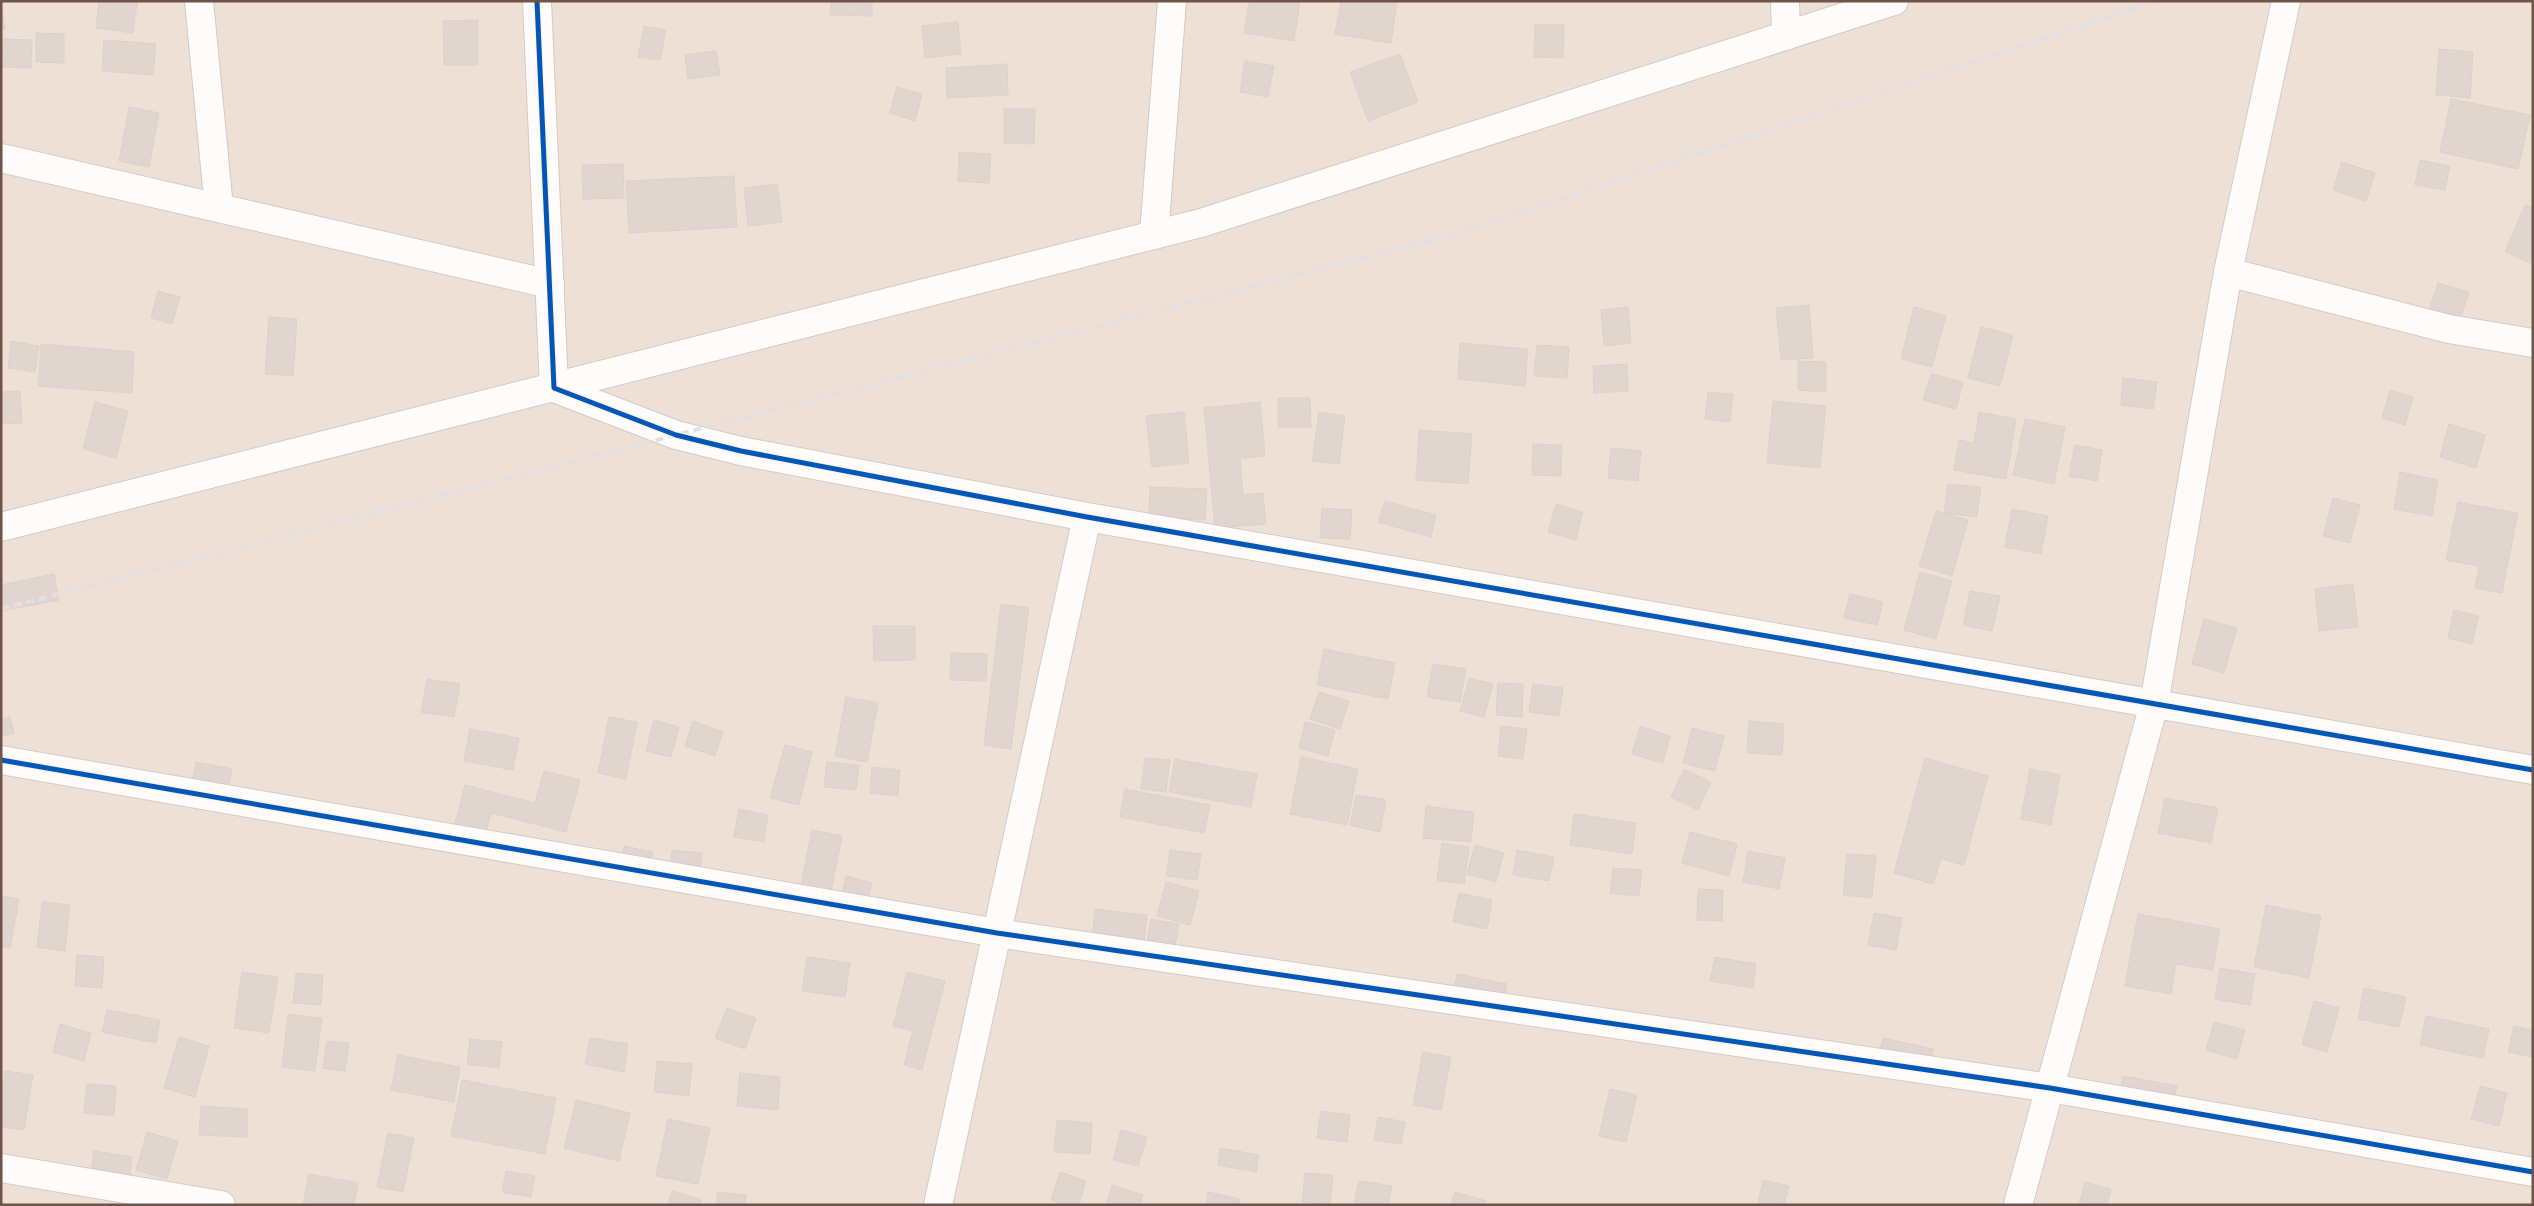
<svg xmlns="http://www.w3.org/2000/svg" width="2534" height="1206" font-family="'DM Sans',sans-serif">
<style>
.residential{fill:#eee0d4}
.building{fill:#e1d6cf;stroke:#ddd1ca}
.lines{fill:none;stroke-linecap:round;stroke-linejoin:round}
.street-casing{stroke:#d4cbc5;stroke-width:30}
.secondary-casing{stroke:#d4cac4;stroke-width:30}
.street{stroke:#fefcfb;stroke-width:28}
.secondary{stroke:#fefcfb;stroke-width:28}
.rail{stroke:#e3e0e3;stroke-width:4;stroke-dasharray:8 5;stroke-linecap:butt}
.cycleway-casing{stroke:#fef3e6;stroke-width:8}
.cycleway{stroke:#0057b8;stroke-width:5}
</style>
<rect width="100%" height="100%" fill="#f5eee7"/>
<path class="residential" d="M 1,1 L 2533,1 L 2533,1205 L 1,1205 Z"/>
<path class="building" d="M 99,1 L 137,2 L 133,33 L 96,28 Z
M 831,1 L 872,1 L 872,16 L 830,15 Z
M 1249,1 L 1300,1 L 1294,41 L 1244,33 Z
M 1341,1 L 1397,1 L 1391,43 L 1335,34 Z
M 1,2 L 5,29 L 1,30 Z
M 478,20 L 478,65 L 444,65 L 443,21 Z
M 958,22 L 961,54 L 925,58 L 922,26 Z
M 1535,25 L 1564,25 L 1563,58 L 1534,57 Z
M 644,26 L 666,30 L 660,60 L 638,57 Z
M 36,33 L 64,34 L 64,63 L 36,62 Z
M 3,39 L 32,40 L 31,68 L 2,67 Z
M 104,40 L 156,44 L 153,75 L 102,71 Z
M 2439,49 L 2473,52 L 2470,98 L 2436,95 Z
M 716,51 L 720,75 L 688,79 L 685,55 Z
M 1400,54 L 1418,102 L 1368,121 L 1350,72 Z
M 1245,61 L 1274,66 L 1268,97 L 1240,92 Z
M 1007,64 L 1008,95 L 947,98 L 946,68 Z
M 897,87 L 922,94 L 915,121 L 890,113 Z
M 2451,99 L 2530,115 L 2518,169 L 2440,152 Z
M 129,107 L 159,113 L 149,167 L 119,161 Z
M 1004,109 L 1035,109 L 1034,144 L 1004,143 Z
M 959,152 L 991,154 L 989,183 L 958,181 Z
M 2420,160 L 2450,166 L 2445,190 L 2415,185 Z
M 2342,162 L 2375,173 L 2366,201 L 2333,190 Z
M 623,164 L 624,198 L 583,199 L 582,165 Z
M 734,176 L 737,227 L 629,233 L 626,181 Z
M 777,184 L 782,222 L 748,226 L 744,188 Z
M 2525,205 L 2533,208 L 2533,257 L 2530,263 L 2505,252 Z
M 2438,283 L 2469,292 L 2460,320 L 2429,311 Z
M 158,291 L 180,297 L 172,324 L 151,318 Z
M 1809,305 L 1813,358 L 1781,360 L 1776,308 Z
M 1628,307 L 1631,343 L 1604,346 L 1601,310 Z
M 1914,307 L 1946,316 L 1932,367 L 1901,359 Z
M 269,317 L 297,319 L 293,376 L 265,374 Z
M 1981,327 L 2013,335 L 2000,386 L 1968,378 Z
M 11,341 L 39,346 L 35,372 L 8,368 Z
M 1460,343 L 1528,349 L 1525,386 L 1458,379 Z
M 41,344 L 134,352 L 132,393 L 38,386 Z
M 1537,345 L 1569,347 L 1567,378 L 1534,376 Z
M 1798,361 L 1826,362 L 1826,392 L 1798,390 Z
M 1627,364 L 1628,391 L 1594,393 L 1593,366 Z
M 1931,374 L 1963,382 L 1956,409 L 1923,400 Z
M 2123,378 L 2157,382 L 2153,409 L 2121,405 Z
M 2390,390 L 2413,397 L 2405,425 L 2382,418 Z
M 20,391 L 22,423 L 1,424 L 1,392 Z
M 1708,392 L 1733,394 L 1730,422 L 1705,419 Z
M 1278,398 L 1310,398 L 1311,427 L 1278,427 Z
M 1773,401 L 1826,406 L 1820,468 L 1767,463 Z
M 95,402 L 128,411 L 116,458 L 83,449 Z
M 1260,402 L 1265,456 L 1240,458 L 1243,495 L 1263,493 L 1266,524 L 1215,528 L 1204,408 Z
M 1184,412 L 1189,463 L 1152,467 L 1146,416 Z
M 1319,412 L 1345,416 L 1339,464 L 1312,461 Z
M 1979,412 L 2016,419 L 2006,479 L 1954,470 L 1959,440 L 1974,443 Z
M 2025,419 L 2065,427 L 2054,484 L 2013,475 Z
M 2449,424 L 2485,435 L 2476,468 L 2440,457 Z
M 1419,430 L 1472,434 L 1468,484 L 1416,480 Z
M 1533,444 L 1562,445 L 1561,476 L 1532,475 Z
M 2075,445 L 2102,450 L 2097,481 L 2069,476 Z
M 1611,448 L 1641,451 L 1638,481 L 1608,478 Z
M 2400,472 L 2438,480 L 2432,516 L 2394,509 Z
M 1948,484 L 1981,487 L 1977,517 L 1944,513 Z
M 1150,487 L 1207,489 L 1205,520 L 1149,517 Z
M 2333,498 L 2360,505 L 2350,543 L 2323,536 Z
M 1385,501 L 1436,515 L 1431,537 L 1378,522 Z
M 2458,502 L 2518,513 L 2502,593 L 2475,588 L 2479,566 L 2446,560 Z
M 1556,504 L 1583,512 L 1576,540 L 1548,532 Z
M 1322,508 L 1352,510 L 1350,539 L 1320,538 Z
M 2012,509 L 2048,516 L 2041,554 L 2005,547 Z
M 1936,511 L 1968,520 L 1952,576 L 1919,566 Z
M 1920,572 L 1952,581 L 1936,639 L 1904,630 Z
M 54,574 L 59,600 L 1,611 L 1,585 Z
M 2353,584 L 2358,627 L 2319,631 L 2315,589 Z
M 1970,591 L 2000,596 L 1992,631 L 1963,625 Z
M 1850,594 L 1883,602 L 1877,625 L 1844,618 Z
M 1001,604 L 1029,608 L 1011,749 L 984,745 Z
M 2454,610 L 2479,616 L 2472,644 L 2448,638 Z
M 2204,619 L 2237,628 L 2224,673 L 2192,664 Z
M 873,626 L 915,626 L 915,660 L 874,661 Z
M 1324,649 L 1395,663 L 1388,699 L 1317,685 Z
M 951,653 L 987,654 L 986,681 L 950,680 Z
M 1433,664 L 1466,669 L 1460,702 L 1427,697 Z
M 1469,678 L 1493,684 L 1484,717 L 1460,711 Z
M 427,679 L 460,684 L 454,717 L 421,712 Z
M 1498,683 L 1523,684 L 1522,717 L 1496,715 Z
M 1533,684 L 1563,688 L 1559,716 L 1529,712 Z
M 1319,692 L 1349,701 L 1340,729 L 1310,719 Z
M 846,697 L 878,703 L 867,762 L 835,756 Z
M 10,717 L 14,733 L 1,736 L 1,719 Z
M 609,717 L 637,722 L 626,779 L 598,773 Z
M 654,720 L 679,727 L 671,757 L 646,751 Z
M 693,721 L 723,732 L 715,756 L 685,746 Z
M 1749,721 L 1784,724 L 1782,755 L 1747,753 Z
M 1305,722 L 1335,730 L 1328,756 L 1299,748 Z
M 1501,726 L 1527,729 L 1523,759 L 1498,756 Z
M 1640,726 L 1670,736 L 1663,763 L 1632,754 Z
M 1692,728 L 1724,736 L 1715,771 L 1683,763 Z
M 470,729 L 519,738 L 513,770 L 464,761 Z
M 785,745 L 812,752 L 799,805 L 770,798 Z
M 1301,757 L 1358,769 L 1347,825 L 1290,814 Z
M 1145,758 L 1170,760 L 1166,792 L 1141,789 Z
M 1925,758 L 1988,776 L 1964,865 L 1941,859 L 1933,884 L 1894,873 Z
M 1175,759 L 1257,774 L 1251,807 L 1169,792 Z
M 196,762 L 232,769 L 226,798 L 190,791 Z
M 827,762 L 859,765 L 856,790 L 824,787 Z
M 872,767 L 900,770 L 898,796 L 870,793 Z
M 1684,769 L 1711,782 L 1698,810 L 1671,797 Z
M 2030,769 L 2060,775 L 2051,825 L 2021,819 Z
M 544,771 L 580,780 L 566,832 L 491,813 L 482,847 L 451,839 L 465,785 L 535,803 Z
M 1125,789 L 1210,805 L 1204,833 L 1120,817 Z
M 1356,795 L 1386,800 L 1380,832 L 1350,825 Z
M 2165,798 L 2218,808 L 2211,843 L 2158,833 Z
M 1426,806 L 1474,812 L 1471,842 L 1423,838 Z
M 739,809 L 768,815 L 764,842 L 734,837 Z
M 1574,814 L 1636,823 L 1632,854 L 1570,845 Z
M 812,830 L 842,836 L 830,896 L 800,890 Z
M 1690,832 L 1737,844 L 1729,876 L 1682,863 Z
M 1442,843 L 1469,847 L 1464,884 L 1437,880 Z
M 1475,845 L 1504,853 L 1496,882 L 1467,874 Z
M 624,846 L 653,852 L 647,878 L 619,872 Z
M 672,850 L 702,853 L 698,886 L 669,883 Z
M 1170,850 L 1201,854 L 1197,880 L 1166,876 Z
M 1517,850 L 1554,857 L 1549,881 L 1513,875 Z
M 1748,851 L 1785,858 L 1779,889 L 1743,882 Z
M 1847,854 L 1876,856 L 1872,898 L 1843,895 Z
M 1613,868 L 1642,870 L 1639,896 L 1610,893 Z
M 846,876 L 872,883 L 866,907 L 840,901 Z
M 1166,882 L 1199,891 L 1190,925 L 1157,916 Z
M 1698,889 L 1723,890 L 1722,921 L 1697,920 Z
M 1459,893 L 1492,900 L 1487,929 L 1453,922 Z
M 1,896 L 19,899 L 10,948 L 1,946 Z
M 42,902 L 70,905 L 65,951 L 37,947 Z
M 2266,905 L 2321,916 L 2309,978 L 2254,967 Z
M 1095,909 L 1147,915 L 1143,950 L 1092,944 Z
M 1874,913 L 1902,918 L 1896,950 L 1868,945 Z
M 2138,914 L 2220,929 L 2213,970 L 2176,964 L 2171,994 L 2125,986 Z
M 1151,919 L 1179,924 L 1174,952 L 1146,947 Z
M 77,955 L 104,957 L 102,988 L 75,986 Z
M 807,957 L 850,963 L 845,997 L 802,991 Z
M 1715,957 L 1756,964 L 1753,988 L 1710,981 Z
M 2220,968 L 2255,974 L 2250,1005 L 2215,999 Z
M 242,972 L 278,977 L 269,1033 L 234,1028 Z
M 907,972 L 945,981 L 922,1070 L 904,1065 L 913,1031 L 893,1026 Z
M 296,973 L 323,975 L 321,1005 L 293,1003 Z
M 1457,974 L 1507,984 L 1501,1017 L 1451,1007 Z
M 2364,988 L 2406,997 L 2399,1027 L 2358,1019 Z
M 2314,1001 L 2339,1008 L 2327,1052 L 2302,1045 Z
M 727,1008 L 756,1018 L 745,1049 L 715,1038 Z
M 107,1010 L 160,1020 L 156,1043 L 102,1032 Z
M 288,1014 L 322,1018 L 315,1071 L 282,1067 Z
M 2426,1016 L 2489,1029 L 2483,1058 L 2420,1045 Z
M 2214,1022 L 2245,1030 L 2237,1059 L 2206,1050 Z
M 60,1024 L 91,1033 L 84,1061 L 53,1052 Z
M 2514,1026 L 2533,1030 L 2533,1057 L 2508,1052 Z
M 179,1037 L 209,1046 L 195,1097 L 164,1088 Z
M 590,1038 L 628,1044 L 624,1072 L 585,1064 Z
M 1883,1038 L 1933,1049 L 1926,1081 L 1876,1071 Z
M 470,1039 L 502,1042 L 499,1068 L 467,1064 Z
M 327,1041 L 349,1043 L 345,1071 L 323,1068 Z
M 1423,1052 L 1451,1057 L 1441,1110 L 1413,1105 Z
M 398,1055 L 460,1067 L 454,1102 L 391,1090 Z
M 657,1061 L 692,1064 L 689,1096 L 654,1092 Z
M 5,1071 L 33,1075 L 24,1130 L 1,1127 L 1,1096 Z
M 740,1073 L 780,1077 L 778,1110 L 737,1106 Z
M 2123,1076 L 2177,1086 L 2170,1119 L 2117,1108 Z
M 462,1080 L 556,1098 L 545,1154 L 451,1136 Z
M 87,1084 L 116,1086 L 114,1116 L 84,1113 Z
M 2480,1086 L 2507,1093 L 2499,1126 L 2471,1119 Z
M 1610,1089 L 1637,1095 L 1626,1142 L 1599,1136 Z
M 576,1100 L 630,1113 L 619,1161 L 564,1148 Z
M 201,1106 L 247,1109 L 247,1137 L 199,1135 Z
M 1321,1111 L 1350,1115 L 1347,1142 L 1317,1138 Z
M 1378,1117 L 1405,1122 L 1401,1144 L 1374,1140 Z
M 668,1119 L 710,1128 L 698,1184 L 656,1176 Z
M 1057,1120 L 1092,1123 L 1090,1154 L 1054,1152 Z
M 1121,1130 L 1147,1137 L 1138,1166 L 1113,1160 Z
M 147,1132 L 178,1141 L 167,1179 L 136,1170 Z
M 388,1133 L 414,1138 L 403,1192 L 377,1187 Z
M 1220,1148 L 1259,1155 L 1256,1172 L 1218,1165 Z
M 94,1151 L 132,1157 L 129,1186 L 90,1180 Z
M 506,1171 L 535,1176 L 531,1197 L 502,1192 Z
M 1060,1172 L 1086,1181 L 1079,1205 L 1065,1205 L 1051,1200 Z
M 1305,1173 L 1333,1175 L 1330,1205 L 1302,1202 Z
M 309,1174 L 358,1183 L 354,1205 L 303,1205 Z
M 1763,1180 L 1789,1186 L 1784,1205 L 1758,1203 Z
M 1359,1181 L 1392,1186 L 1388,1205 L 1354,1205 Z
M 2085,1182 L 2111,1189 L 2107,1205 L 2079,1205 Z
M 1112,1185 L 1143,1195 L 1140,1205 L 1106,1205 Z
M 672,1191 L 701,1199 L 699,1205 L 668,1205 Z
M 718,1192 L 746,1195 L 745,1205 L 716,1205 Z
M 1208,1192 L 1240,1199 L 1239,1205 L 1206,1205 Z
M 1455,1192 L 1486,1201 L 1484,1205 L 1451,1205 Z"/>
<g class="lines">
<g class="street-casing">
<path id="street" d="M 199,1 L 219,208
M 537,1 L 554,388 L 676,435 L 741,451 L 1087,517 L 2533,770
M 1785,1 L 1786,36
M 1,158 L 550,284
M 1154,235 L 1172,1
M 2228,272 L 2449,329 L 2533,343
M 1,760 L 997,933 L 2050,1088 L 2533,1172
M 1,1168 L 221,1205
M 938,1205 L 1087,517
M 2018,1205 L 2154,704 L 2228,272 L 2286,1"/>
</g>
<g class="secondary-casing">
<path id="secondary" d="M 1,527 L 1201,223 L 1894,1"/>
</g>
<use href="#street" class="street"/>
<use href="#secondary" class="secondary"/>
<path class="rail" d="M 1,609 L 1452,235 L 2156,1"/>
<g class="cycleway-casing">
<path id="cycleway" d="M 537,1 L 554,388 L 676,435 L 741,451 L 1087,517 L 2533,770
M 1,760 L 997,933 L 2050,1088 L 2533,1172"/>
</g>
<use href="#cycleway" class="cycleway"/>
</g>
<rect width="2534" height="1206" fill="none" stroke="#715449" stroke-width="5"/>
</svg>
